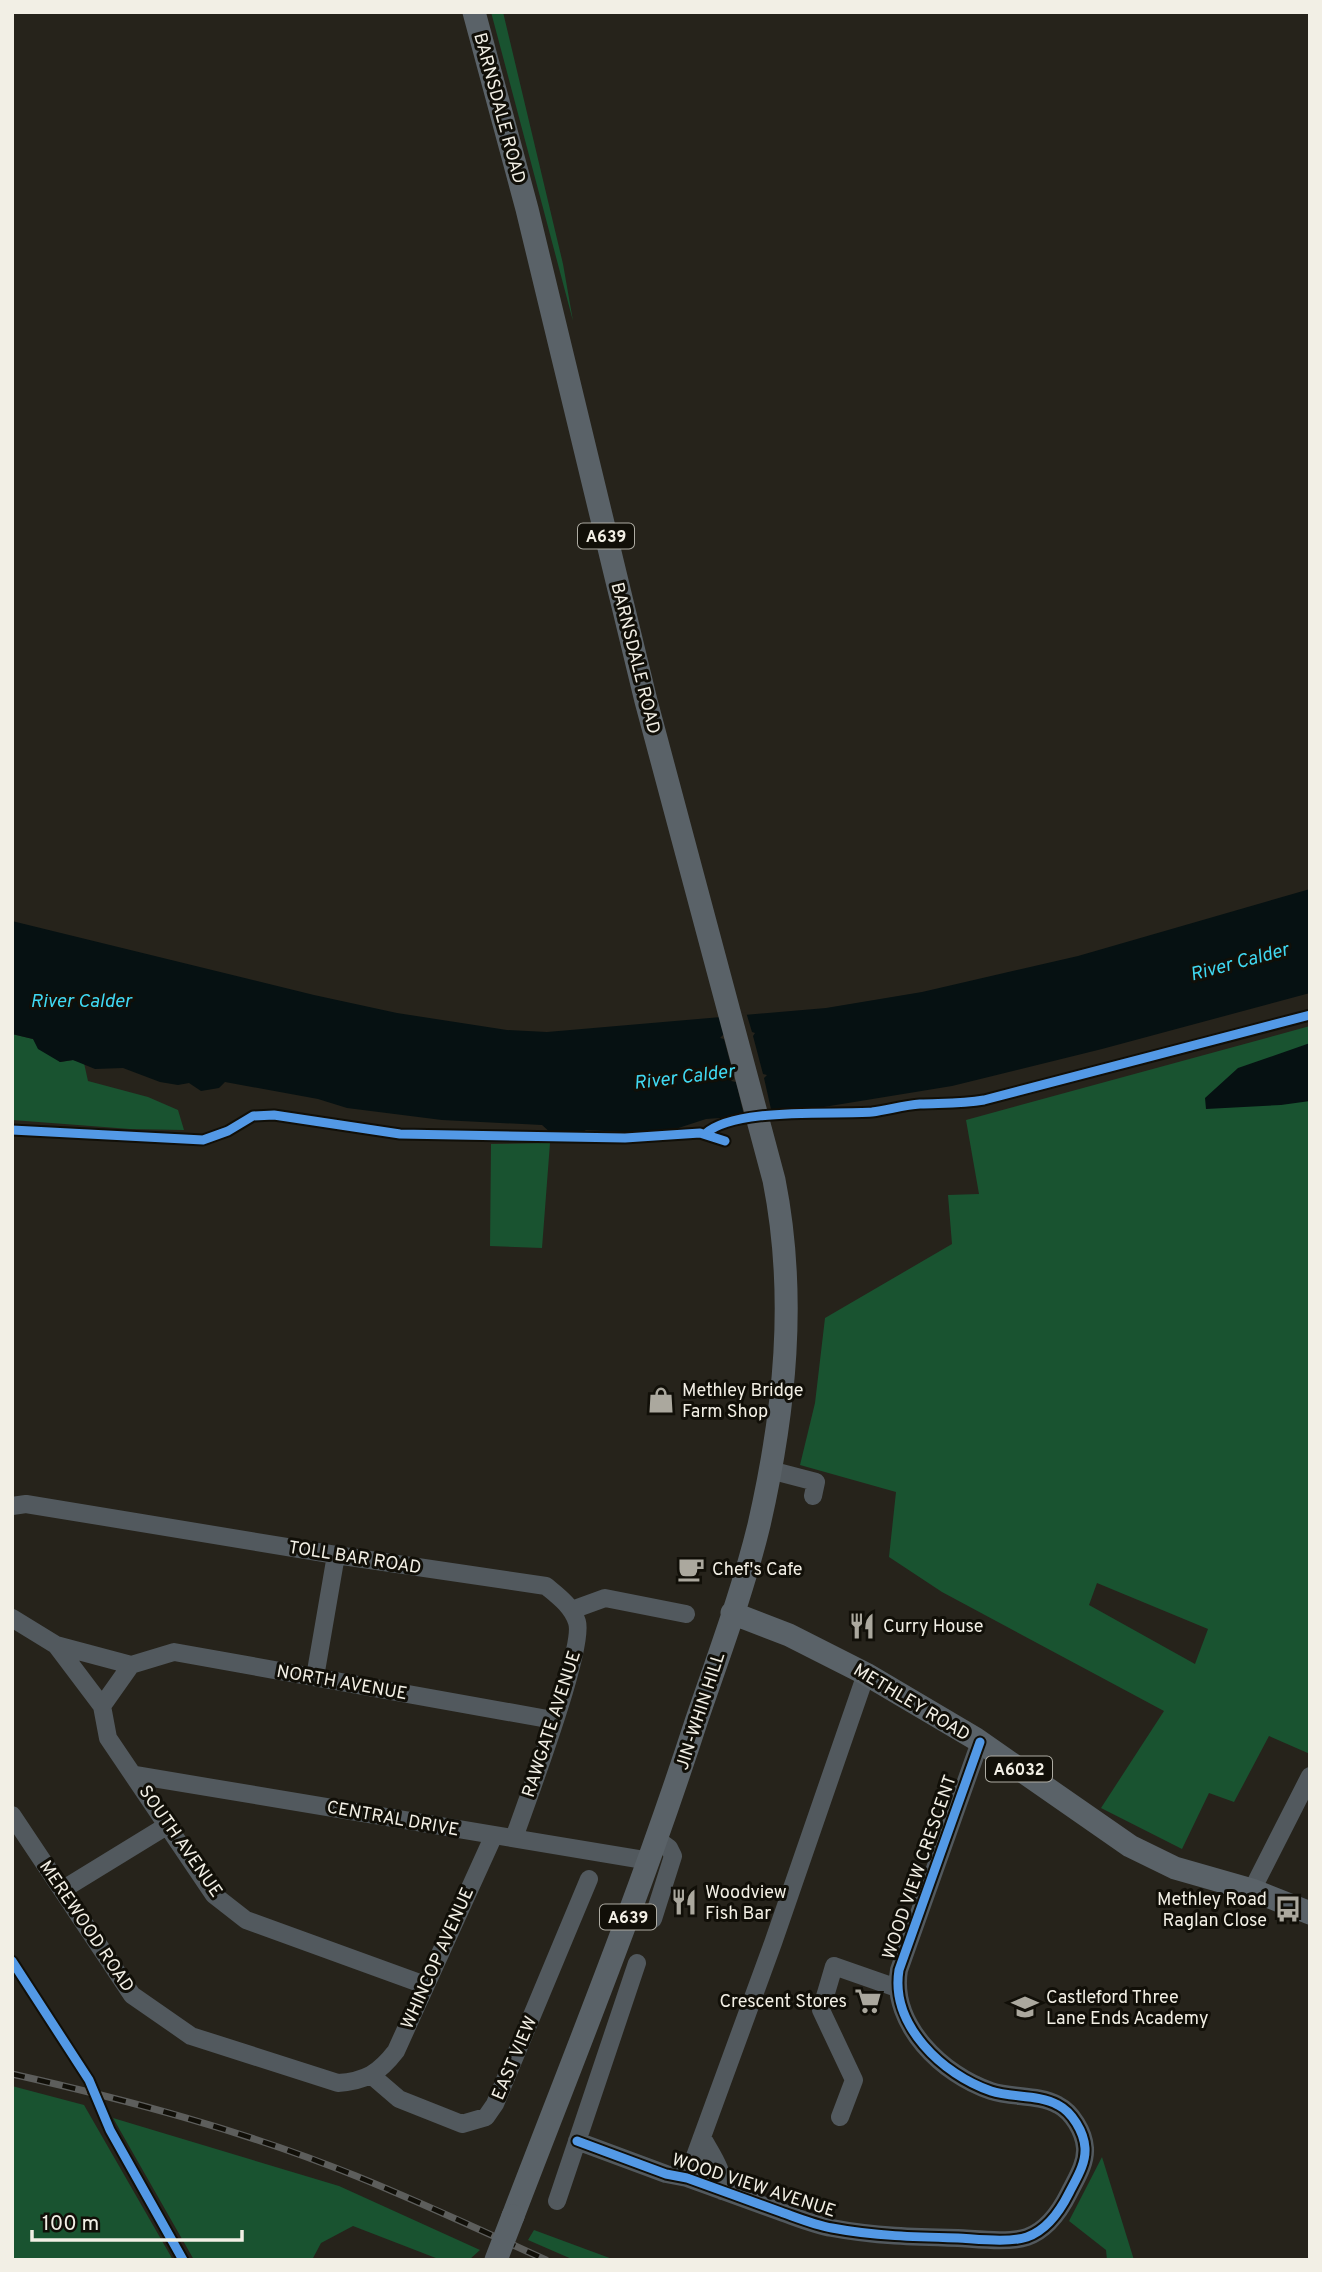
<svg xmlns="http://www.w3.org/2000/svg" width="1322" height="2272" font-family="Overpass,sans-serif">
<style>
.green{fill:#195330;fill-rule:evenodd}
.water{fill:#061112}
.pier{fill:#26231b}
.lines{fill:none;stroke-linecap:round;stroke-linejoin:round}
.minor{stroke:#52595e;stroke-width:18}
.major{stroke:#5a6268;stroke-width:23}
.rail-casing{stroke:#5d5e5c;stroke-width:7}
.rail{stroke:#110f08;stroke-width:4.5;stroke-dasharray:13;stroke-linecap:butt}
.major-bridge{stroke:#5a6268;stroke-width:23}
.cycleway-casing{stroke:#110f08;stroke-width:13}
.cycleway{stroke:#5399e6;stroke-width:9}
.labels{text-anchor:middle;stroke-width:6;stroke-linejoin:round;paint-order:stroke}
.shield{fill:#110f08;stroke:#aeaca3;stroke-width:2}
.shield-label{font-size:16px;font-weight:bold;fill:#f2efe5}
.street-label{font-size:18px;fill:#f2efe5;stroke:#110f08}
.poi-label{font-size:18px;fill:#f2efe5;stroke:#110f08;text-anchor:start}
.water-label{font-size:19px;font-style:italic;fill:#40d9f2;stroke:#110f08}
</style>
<rect width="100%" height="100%" fill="#26231b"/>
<path class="green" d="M 491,12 L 503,12 L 563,264 L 573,321 Z
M 1310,1026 L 1310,1754 L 1269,1736 L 1234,1802 L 1209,1793 L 1182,1849 L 1101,1808 L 1164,1711 L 942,1592 L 889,1557 L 896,1492 L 800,1465 L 815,1403 L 825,1318 L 952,1244 L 948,1195 L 979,1194 L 966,1120 ZM 1097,1583 L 1208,1629 L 1195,1664 L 1089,1605 Z
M 12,1034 L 33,1039 L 60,1062 L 73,1060 L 84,1063 L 88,1081 L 148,1097 L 178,1110 L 184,1130 L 130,1129 L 12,1120 Z
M 550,1143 L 542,1248 L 490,1246 L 491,1144 Z
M 12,2086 L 84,2105 L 173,2260 L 12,2260 Z
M 113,2118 L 339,2186 L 480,2250 L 469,2260 L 441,2260 L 353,2226 L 321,2243 L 312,2260 L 194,2260 Z
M 1102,2157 L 1134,2260 L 1107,2260 L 1106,2250 L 1069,2221 Z
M 534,2230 L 615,2260 L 574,2260 L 528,2240 Z"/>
<path class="water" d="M 1310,889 L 1310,993 L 1102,1049 L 952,1086 L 787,1113 L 706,1119 L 660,1134 L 586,1130 L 576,1136 L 561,1131 L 552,1134 L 542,1125 L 442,1120 L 347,1108 L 318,1099 L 225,1082 L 219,1088 L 201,1091 L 189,1083 L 178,1085 L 160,1082 L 123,1068 L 95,1069 L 73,1060 L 60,1062 L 38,1049 L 33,1039 L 12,1034 L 12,921 L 314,995 L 397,1013 L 507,1030 L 547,1032 L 826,1008 L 922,992 L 1078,956 Z
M 1310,1043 L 1310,1101 L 1281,1105 L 1206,1109 L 1205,1098 L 1238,1068 Z"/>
<path class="pier" d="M 746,1012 L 752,1032 L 755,1033 L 753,1036 L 763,1074 L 767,1075 L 764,1078 L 773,1118 L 745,1120 L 736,1082 L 731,1081 L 734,1077 L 724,1039 L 720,1038 L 724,1034 L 719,1014 Z"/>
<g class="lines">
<path class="minor" d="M 770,1470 L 816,1482 L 813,1496
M 12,1506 L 26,1504 L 336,1555 L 546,1586 C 558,1596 572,1606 577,1622 C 585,1648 526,1803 514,1838
M 572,1610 L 605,1598 L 686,1614
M 12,1618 L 56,1645 L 131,1665
M 56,1645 L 102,1706
M 131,1665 L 102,1706 L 108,1738 L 214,1895 L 246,1920 L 425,1985
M 131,1665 L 174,1652 L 553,1720
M 315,1677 L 336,1555
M 135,1775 L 650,1861
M 12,1815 L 132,1995 L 191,2036 L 338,2083 C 366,2081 379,2073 396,2051 L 494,1835
M 62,1890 L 168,1825
M 1252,1890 L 1310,1776
M 653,1919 L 673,1856 L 669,1848 L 658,1840
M 371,2075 L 399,2099 L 462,2124 L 486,2117 L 495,2104 L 589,1879
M 840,2117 L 854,2080 L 821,2010 L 834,1966 L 897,1988
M 702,2137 C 711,2154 725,2171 722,2191
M 577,2141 L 666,2174 L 687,2178 C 718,2189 750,2201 781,2212 C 798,2218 815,2225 832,2228 C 874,2236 916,2237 958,2238 C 977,2239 1009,2243 1027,2237 C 1047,2230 1060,2211 1069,2193 C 1076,2179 1086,2164 1085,2148 C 1084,2132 1072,2112 1058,2105 C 1038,2094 1012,2098 991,2091 C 943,2075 890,2025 899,1970 L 980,1742
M 687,2178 L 773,1943 L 866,1674
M 557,2201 L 637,1963"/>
<path class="major" d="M 474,12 L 527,209 L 646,701 L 774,1180 C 797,1296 785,1411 759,1525 C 743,1591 718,1657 696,1722 C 642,1889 576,2052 513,2216
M 732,1613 L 789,1635 L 866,1674 L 976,1739 L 1130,1846 L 1175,1868 L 1252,1890 L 1310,1913"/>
<g class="rail-casing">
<path id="rail" d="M 12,2074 C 128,2100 245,2131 356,2176 C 420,2202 483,2231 546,2260"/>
</g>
<use href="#rail" class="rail"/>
<path class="major-bridge" d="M 496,2260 L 513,2216"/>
<g class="cycleway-casing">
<path id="cycleway" d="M 12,1130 L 203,1140 L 228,1131 L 253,1116 L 274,1115 L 400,1134 L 625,1138 L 700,1133 L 725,1141
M 705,1134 C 734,1107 831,1115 872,1112 C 888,1110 904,1105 920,1104 C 941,1103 962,1104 984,1100 L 1310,1015
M 12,1961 L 89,2080 L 110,2130 L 183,2260
M 577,2141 L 666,2174 L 687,2178 C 718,2189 750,2201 781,2212 C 798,2218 815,2225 832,2228 C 874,2236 916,2237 958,2238 C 977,2239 1009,2243 1027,2237 C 1047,2230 1060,2211 1069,2193 C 1076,2179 1086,2164 1085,2148 C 1084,2132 1072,2112 1058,2105 C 1038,2094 1012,2098 991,2091 C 943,2075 890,2025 899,1970 L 980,1742"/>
</g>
<use href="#cycleway" class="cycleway"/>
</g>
<defs>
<g id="shop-bare" transform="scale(2.1)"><path d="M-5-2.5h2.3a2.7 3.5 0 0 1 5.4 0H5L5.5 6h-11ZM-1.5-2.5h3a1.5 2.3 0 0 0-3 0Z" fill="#aba89e" stroke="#110f08" stroke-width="2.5" paint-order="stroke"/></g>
<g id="cafe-bare" transform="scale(2.1)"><path d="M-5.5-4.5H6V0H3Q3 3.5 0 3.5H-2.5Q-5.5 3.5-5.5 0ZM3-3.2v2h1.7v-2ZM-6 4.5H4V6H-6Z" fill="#aba89e" stroke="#110f08" stroke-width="2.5" paint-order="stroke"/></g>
<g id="restaurant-bare" transform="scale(2.1)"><path d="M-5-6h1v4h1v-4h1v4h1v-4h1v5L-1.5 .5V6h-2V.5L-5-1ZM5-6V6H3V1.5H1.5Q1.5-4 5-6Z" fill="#aba89e" stroke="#110f08" stroke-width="2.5" paint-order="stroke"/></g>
<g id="bus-bare" transform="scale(2.1)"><path d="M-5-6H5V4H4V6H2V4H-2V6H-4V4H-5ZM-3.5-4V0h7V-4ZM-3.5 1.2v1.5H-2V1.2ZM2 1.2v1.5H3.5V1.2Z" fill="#aba89e" stroke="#110f08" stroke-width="2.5" paint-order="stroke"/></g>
<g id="supermarket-bare" transform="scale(2.1)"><path d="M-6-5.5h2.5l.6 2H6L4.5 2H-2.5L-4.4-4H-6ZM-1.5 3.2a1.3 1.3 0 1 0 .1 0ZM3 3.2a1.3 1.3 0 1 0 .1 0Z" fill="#aba89e" stroke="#110f08" stroke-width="2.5" paint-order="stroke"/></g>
<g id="school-bare" transform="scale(2.1)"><path d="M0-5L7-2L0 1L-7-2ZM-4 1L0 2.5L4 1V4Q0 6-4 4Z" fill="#aba89e" stroke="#110f08" stroke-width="2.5" paint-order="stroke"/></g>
</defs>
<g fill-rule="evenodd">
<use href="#shop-bare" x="661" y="1400"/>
<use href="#cafe-bare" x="691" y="1569"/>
<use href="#restaurant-bare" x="862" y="1626"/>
<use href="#restaurant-bare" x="684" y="1902"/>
<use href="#bus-bare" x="1288" y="1909"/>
<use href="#supermarket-bare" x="868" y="2001"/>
<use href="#school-bare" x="1025" y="2007"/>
</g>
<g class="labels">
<g class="shield">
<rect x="578" y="523.5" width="56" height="25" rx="5"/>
<rect x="986" y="1756.5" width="66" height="25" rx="5"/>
<rect x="600" y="1904.5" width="56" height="25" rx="5"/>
</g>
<g class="shield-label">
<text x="606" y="542">A639</text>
<text x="1019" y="1775">A6032</text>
<text x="628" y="1923">A639</text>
</g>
<g class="street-label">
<text transform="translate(500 108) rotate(75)" y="6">BARNSDALE ROAD</text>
<text transform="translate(636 658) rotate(76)" y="6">BARNSDALE ROAD</text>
<text transform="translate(355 1557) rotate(9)" y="6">TOLL BAR ROAD</text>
<text transform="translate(342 1682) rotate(10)" y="6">NORTH AVENUE</text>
<text transform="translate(912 1702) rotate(31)" y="6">METHLEY ROAD</text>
<text transform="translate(700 1711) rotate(-72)" y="6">JIN-WHIN HILL</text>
<text transform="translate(551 1724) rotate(-72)" y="6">RAWGATE AVENUE</text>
<text transform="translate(393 1818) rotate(10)" y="6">CENTRAL DRIVE</text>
<text transform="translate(181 1841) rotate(55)" y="6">SOUTH AVENUE</text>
<text transform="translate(919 1867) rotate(-71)" y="6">WOOD VIEW CRESCENT</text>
<text transform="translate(87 1926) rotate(56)" y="6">MEREWOOD ROAD</text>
<text transform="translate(437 1958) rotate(-66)" y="6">WHINCOP AVENUE</text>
<text transform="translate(514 2058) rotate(-67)" y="6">EAST VIEW</text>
<text transform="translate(754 2185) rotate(18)" y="6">WOOD VIEW AVENUE</text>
</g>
<g class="poi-label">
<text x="682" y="1396">Methley Bridge<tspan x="682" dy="21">Farm Shop</tspan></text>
<text x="712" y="1575">Chef's Cafe</text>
<text x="883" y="1632">Curry House</text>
<text x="705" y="1898">Woodview<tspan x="705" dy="21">Fish Bar</tspan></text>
<text x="1267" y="1905" text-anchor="end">Methley Road<tspan x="1267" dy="21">Raglan Close</tspan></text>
<text x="1046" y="2003">Castleford Three<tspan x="1046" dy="21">Lane Ends Academy</tspan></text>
<text x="847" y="2007" text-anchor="end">Crescent Stores</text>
</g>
<g class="water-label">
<text transform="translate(1239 961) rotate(-15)" y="7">River Calder</text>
<text x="81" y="1007">River Calder</text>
<text transform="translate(684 1076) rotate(-7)" y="7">River Calder</text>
</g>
</g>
<rect width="1322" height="2272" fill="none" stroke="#f2efe5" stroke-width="28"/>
<path d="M32 2230v10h210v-10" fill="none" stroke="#f2efe5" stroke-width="3.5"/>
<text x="42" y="2230" font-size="21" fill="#f2efe5" stroke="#110f08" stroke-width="5" paint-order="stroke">100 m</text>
</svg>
